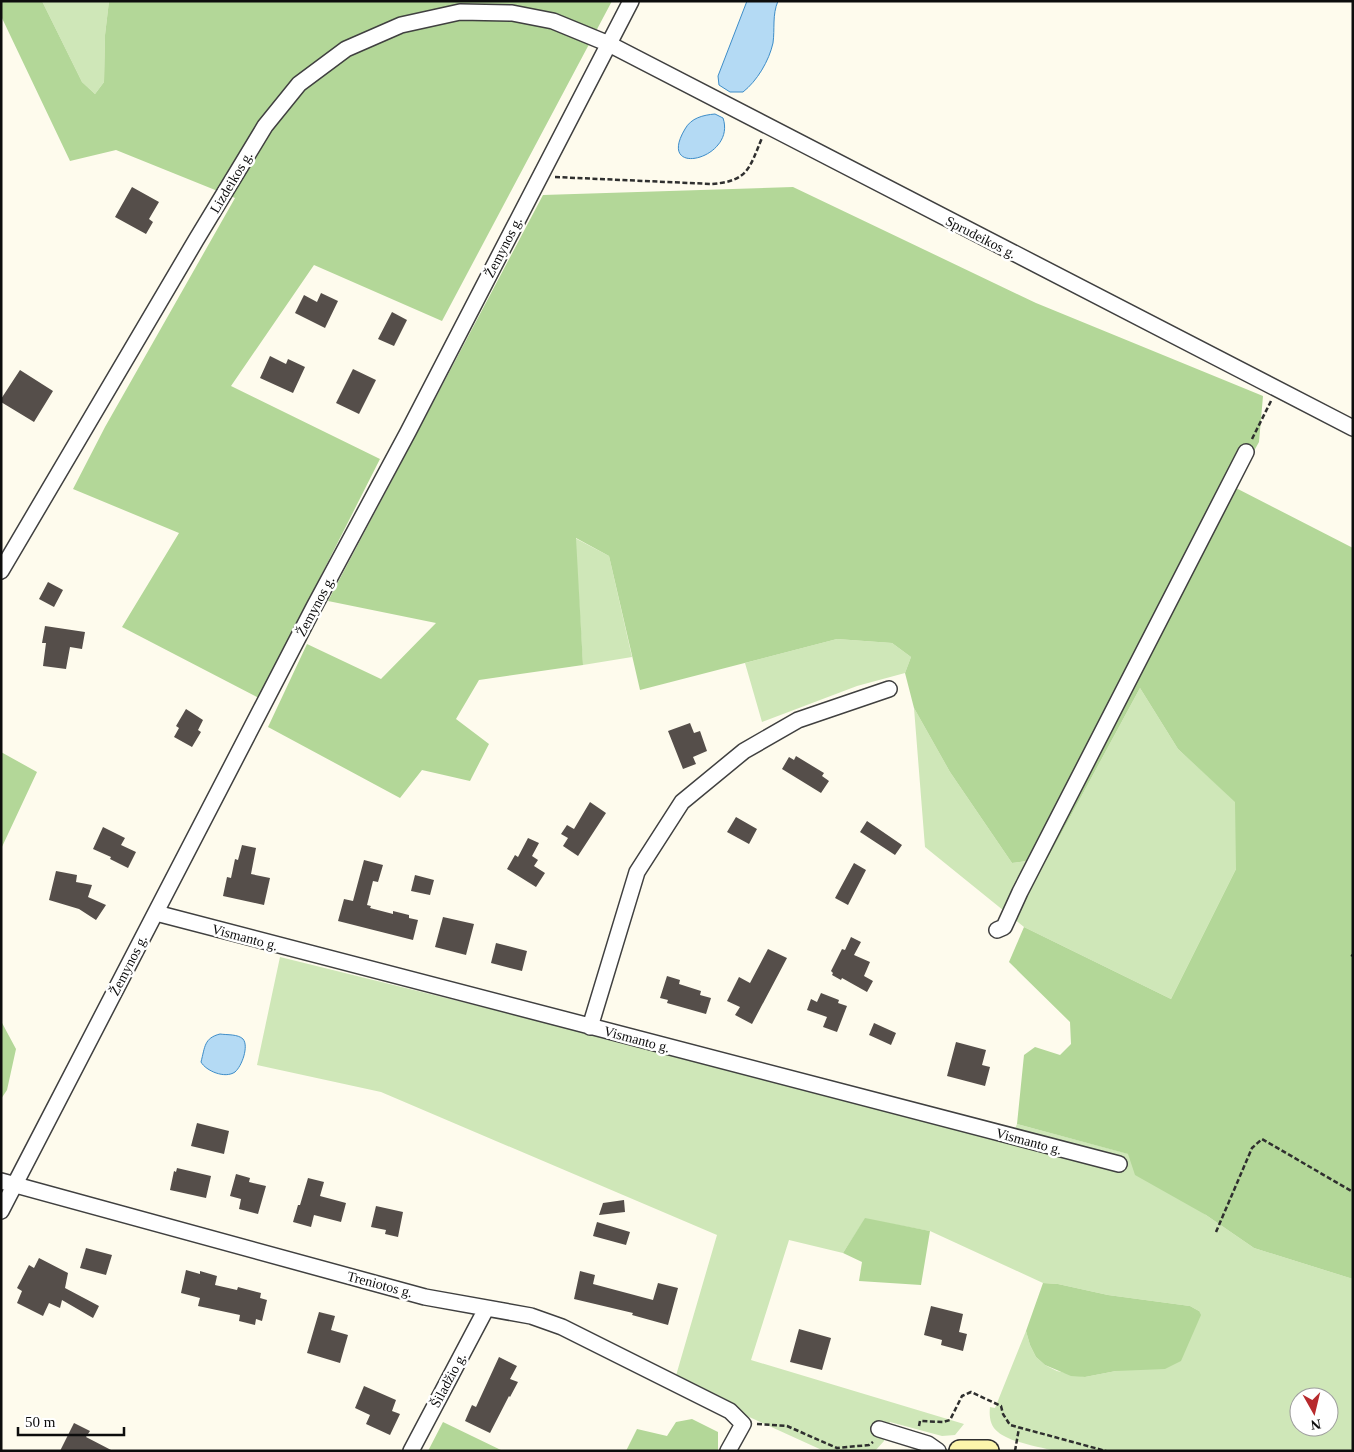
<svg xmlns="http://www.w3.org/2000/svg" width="1354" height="1452" font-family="Georgia,serif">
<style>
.green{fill:#cfe7b8;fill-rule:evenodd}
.forest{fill:#b3d798}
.water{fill:#b4daf4;stroke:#3e8dc8}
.building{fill:#554e4a}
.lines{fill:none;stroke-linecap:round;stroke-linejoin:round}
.street-casing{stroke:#404040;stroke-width:18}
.secondary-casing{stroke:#2f2f2f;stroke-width:24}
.path{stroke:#2f2f2f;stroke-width:2.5;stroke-dasharray:5 2.5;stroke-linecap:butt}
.street{stroke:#fff;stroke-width:15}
.secondary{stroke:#fcf5ab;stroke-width:21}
.labels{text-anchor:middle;stroke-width:5;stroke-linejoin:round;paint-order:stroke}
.street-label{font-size:14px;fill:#0d0d0d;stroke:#fff}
</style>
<rect width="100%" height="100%" fill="#fefbed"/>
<path class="green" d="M 42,1 L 109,1 L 105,35 L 104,82 L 95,94 L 82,82 Z
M 575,538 L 609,556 L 632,657 L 583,665 Z
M 837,639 L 892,643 L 911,657 L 905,673 L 857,686 L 762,722 L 745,663 Z
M 1140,688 L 1178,749 L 1236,802 L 1236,869 L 1171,999 L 1024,927 L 925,847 L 914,708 L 950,772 L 1012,863 L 1048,858 Z
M 280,957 L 604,1037 L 676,1053 L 1009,1144 L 1017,1124 L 1129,1154 L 1206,1215 L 1254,1248 L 1353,1279 L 1353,1451 L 1055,1451 C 1040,1447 1009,1442 998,1432 C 990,1426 989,1416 990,1407 L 995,1408 L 1026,1331 L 1030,1345 L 1036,1357 L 1045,1365 L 1057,1371 L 1085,1377 L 1116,1371 L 1199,1311 L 1190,1306 L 1108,1295 L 1058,1284 L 1043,1283 L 930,1231 L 865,1219 L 843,1253 L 789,1240 L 751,1360 L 964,1424 L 955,1435 L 942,1436 L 890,1422 L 884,1441 L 875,1451 L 824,1451 L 734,1410 L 675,1379 L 717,1235 L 381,1092 L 257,1065 ZM 1299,1397 L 1329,1397 L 1329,1427 L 1299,1427 Z"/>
<path class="forest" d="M 1,1 L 42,1 L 82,82 L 95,94 L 104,82 L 105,35 L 109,1 L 612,1 L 442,321 L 314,265 L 231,386 L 380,459 L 259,698 L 122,627 L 179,533 L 73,489 L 105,427 L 235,198 L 116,150 L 70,161 L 1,16 Z
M 793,187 L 1036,303 L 1263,396 L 1259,442 L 1234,487 L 1353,548 L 1353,1279 L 1254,1248 L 1206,1215 L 1135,1175 L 1128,1154 L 1017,1124 L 1024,1055 L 1035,1047 L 1060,1055 L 1071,1044 L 1070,1022 L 1009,962 L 1024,927 L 1171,999 L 1236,869 L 1235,802 L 1178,749 L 1140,688 L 1048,858 L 1012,863 L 950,772 L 914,708 L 905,673 L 911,657 L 892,643 L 837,639 L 640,690 L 609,556 L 576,538 L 583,665 L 479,680 L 456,719 L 489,744 L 470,781 L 422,770 L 400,798 L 268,727 L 307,644 L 381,679 L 436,623 L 328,601 L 543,195 Z
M 1,752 L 37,772 L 1,849 Z
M 1,1021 L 16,1049 L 7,1090 L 1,1099 Z
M 865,1218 L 930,1231 L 921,1285 L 859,1281 L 862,1262 L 843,1253 Z
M 1043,1283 L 1058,1284 L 1108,1295 L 1190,1306 L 1199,1311 L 1201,1315 L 1181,1361 L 1165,1369 L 1116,1371 L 1085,1377 L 1071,1376 L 1045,1365 L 1036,1357 L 1030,1345 L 1026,1331 Z
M 692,1419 L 718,1432 L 718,1451 L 626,1451 L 637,1429 L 667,1436 L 676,1422 Z
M 443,1422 L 503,1451 L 428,1451 Z"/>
<path class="water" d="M 747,1 L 778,1 C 772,15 775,29 773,43 C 769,61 757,81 743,92 L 730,92 L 719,85 L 718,76 Z
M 715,114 L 723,118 C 737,159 655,179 685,129 C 691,118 703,115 715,114 Z
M 220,1034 C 227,1035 238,1034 243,1039 C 249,1046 242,1066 235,1072 C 225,1079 206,1071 201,1062 C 205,1047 204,1038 220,1034 Z"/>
<path class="building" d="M 132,187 L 159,202 L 149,219 L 153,222 L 146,234 L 115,217 Z
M 321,293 L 338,301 L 325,328 L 295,313 L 304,295 L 317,302 Z
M 392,312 L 407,320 L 394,346 L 378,339 Z
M 270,356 L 286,364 L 288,359 L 305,367 L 293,393 L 260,378 Z
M 353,369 L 376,380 L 359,414 L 336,403 Z
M 20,370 L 53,391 L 34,422 L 1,402 L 1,399 Z
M 48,582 L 63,590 L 54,607 L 39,599 Z
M 45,626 L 85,632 L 82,649 L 70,647 L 66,669 L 43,666 L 46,643 L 42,643 Z
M 186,709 L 203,720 L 198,730 L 201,732 L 192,747 L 174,737 L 179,728 L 176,726 Z
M 690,723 L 694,733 L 700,731 L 707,751 L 693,757 L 696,764 L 683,769 L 668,731 Z
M 796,756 L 824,773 L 822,776 L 829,781 L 821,793 L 782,769 L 789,757 L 794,760 Z
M 590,802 L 606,813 L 578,856 L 563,846 L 568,838 L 561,834 L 567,825 L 574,829 Z
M 736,817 L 757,829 L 749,844 L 727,832 Z
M 867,821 L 902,845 L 895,855 L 860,832 Z
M 103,827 L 125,838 L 121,845 L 136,852 L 128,868 L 110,859 L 111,857 L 93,849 Z
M 528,838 L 539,843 L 532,856 L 538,860 L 534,866 L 545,873 L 536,887 L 507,869 L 515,855 L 518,857 Z
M 242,845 L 256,848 L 251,874 L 270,878 L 264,905 L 223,896 L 227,877 L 231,878 L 235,859 L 238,860 Z
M 364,860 L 383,865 L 378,882 L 373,881 L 367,905 L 371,906 L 370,908 L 393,914 L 393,911 L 409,915 L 409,918 L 418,920 L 413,940 L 338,921 L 344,899 L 353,901 Z
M 854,863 L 866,870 L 848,905 L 835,898 Z
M 56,871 L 77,875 L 76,882 L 92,885 L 88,897 L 106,905 L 96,920 L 79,909 L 49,900 Z
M 415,875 L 434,880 L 430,895 L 411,891 Z
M 443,917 L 474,924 L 466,955 L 435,947 Z
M 851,937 L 861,942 L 854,955 L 870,962 L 864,976 L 873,981 L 867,992 L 842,978 L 841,980 L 832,975 L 833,973 L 831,971 L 842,949 L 845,950 Z
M 496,943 L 527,951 L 522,971 L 491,963 Z
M 768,949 L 787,958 L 752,1024 L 735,1015 L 740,1007 L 727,1001 L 739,977 L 750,983 Z
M 667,976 L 680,980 L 679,984 L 701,991 L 700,995 L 711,998 L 706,1014 L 667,1003 L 668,1000 L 660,998 Z
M 821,993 L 839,1000 L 838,1003 L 847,1006 L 837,1032 L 823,1027 L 827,1017 L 807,1010 L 811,999 L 817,1002 Z
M 874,1023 L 896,1033 L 891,1045 L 869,1035 Z
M 956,1042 L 986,1050 L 982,1065 L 990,1067 L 985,1086 L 947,1076 Z
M 197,1123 L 229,1131 L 224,1154 L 191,1146 Z
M 177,1168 L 211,1176 L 206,1198 L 170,1190 L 174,1171 L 176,1172 Z
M 236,1174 L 250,1178 L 249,1182 L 266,1186 L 258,1214 L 239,1209 L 241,1199 L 230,1196 Z
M 308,1178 L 324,1182 L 320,1196 L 346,1203 L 341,1222 L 314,1215 L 311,1227 L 293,1222 L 298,1205 L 300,1205 Z
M 624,1200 L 625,1212 L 599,1215 L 603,1203 Z
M 376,1206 L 403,1212 L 398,1237 L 385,1234 L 386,1230 L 371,1227 Z
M 597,1222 L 630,1232 L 626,1245 L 593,1236 Z
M 86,1248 L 112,1255 L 106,1275 L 80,1268 Z
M 39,1258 L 68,1273 L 65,1288 L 99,1306 L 93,1318 L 62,1300 L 60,1308 L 49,1303 L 43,1316 L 17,1303 L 22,1291 L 17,1288 L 29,1265 L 34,1268 Z
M 186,1270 L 200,1274 L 200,1271 L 217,1276 L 215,1285 L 237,1290 L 238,1287 L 261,1293 L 260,1298 L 267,1300 L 262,1321 L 256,1319 L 255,1325 L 239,1321 L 240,1315 L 198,1306 L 200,1298 L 181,1293 Z
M 580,1271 L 595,1275 L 593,1284 L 653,1300 L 658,1283 L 678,1288 L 668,1325 L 632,1315 L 633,1313 L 574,1299 Z
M 931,1306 L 963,1314 L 959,1332 L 967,1334 L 963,1351 L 941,1345 L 942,1340 L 924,1335 Z
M 319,1312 L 335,1316 L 331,1330 L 348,1335 L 340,1363 L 307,1353 Z
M 799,1329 L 831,1338 L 822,1370 L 790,1362 Z
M 499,1357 L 517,1366 L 510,1379 L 518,1382 L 510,1397 L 509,1396 L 490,1433 L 465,1421 L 472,1405 L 476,1407 Z
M 364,1386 L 396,1400 L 392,1411 L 400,1414 L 390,1435 L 366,1424 L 370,1415 L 355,1408 Z
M 74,1423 L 90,1431 L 86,1437 L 113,1451 L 60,1451 Z"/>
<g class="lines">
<g class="street-casing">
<path id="street" d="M 1,571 L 196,240 L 265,126 L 299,84 L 346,49 L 401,25 L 460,12 L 512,13 L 553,21 L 609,44 L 1353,428
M 156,913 L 1119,1164
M 997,930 L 1004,927 L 1020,892 L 1246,452
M 590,1027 L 637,872 L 682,802 L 744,751 L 798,720 L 889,689
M 1,1181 L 425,1297 L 531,1316 L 562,1327 L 730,1411 L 743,1424 L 728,1451
M 1,1211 L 314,607 L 408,432 L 631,1
M 879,1429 L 928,1444 L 938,1451
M 411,1451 L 486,1309"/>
</g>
<g class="secondary-casing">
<path id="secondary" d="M 960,1451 L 988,1451"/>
</g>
<path class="path" d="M 555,177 L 712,184 C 748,181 749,169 762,138
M 1252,439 L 1271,401
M 1351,955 L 1353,956
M 1216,1232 L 1252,1148 L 1262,1139 L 1353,1192
M 757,1424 L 787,1426 L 837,1448 L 869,1445 L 873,1442
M 919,1426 L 920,1421 L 943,1422 L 950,1420 L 962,1396 L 971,1392 L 1001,1406 L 1003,1414 L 1010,1425 L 1106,1451
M 1015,1451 L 1019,1428"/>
<use href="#street" class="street"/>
<use href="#secondary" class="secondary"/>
</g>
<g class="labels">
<g class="street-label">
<text transform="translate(231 182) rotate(-59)" y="5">Lizdeikos g.</text>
<text transform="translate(981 237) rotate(27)" y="5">Sprudeikos g.</text>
<text transform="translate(503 247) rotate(-63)" y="5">Žemynos g.</text>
<text transform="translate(315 606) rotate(-62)" y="5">Žemynos g.</text>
<text transform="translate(245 937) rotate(15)" y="5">Vismanto g.</text>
<text transform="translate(128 965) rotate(-63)" y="5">Žemynos g.</text>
<text transform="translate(637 1039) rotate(15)" y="5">Vismanto g.</text>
<text transform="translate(1029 1141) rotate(15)" y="5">Vismanto g.</text>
<text transform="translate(380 1284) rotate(15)" y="5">Treniotos g.</text>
<text transform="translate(448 1380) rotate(-62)" y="5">Šiladžio g.</text>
</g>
</g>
<rect width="1354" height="1452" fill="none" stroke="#0d0d0d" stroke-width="5"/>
<g transform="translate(1314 1412) rotate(172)"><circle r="24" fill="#ffffff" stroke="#9e9e9e"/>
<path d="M0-4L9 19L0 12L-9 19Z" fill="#b72a2d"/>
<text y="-8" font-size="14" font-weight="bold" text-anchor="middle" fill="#0d0d0d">N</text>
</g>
<path d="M18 1427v8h106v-8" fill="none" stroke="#0d0d0d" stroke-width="2.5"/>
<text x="25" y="1427" font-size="15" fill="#0d0d0d" stroke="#ffffff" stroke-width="4" paint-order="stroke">50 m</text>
</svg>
